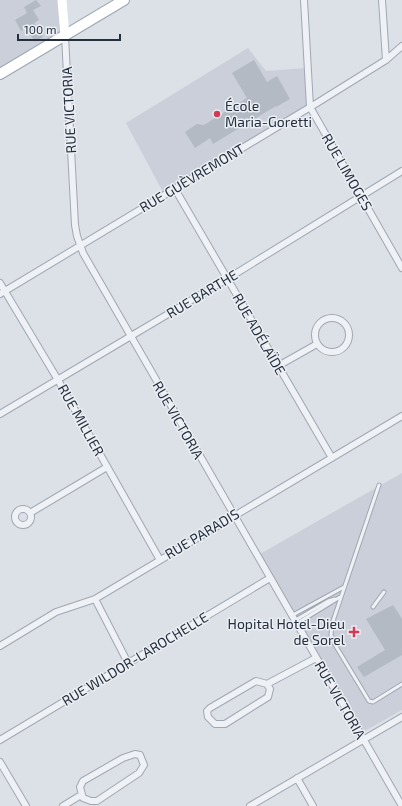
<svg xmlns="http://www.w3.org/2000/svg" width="402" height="806" font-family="'Exo 2',sans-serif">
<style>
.built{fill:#cacfd9}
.building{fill:#b3bac4}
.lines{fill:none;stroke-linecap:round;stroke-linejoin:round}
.lane-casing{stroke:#a1a7b1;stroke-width:5}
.street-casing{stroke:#a1a7b1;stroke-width:8}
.primary-casing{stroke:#9ba5b3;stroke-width:12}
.lane{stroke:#eef1f5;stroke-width:3}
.street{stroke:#eef1f5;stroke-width:6}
.secondary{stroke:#fff;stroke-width:9}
.primary{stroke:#fff;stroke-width:10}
.poi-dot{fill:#d33a56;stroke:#ebeff4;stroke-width:1.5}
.labels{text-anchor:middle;stroke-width:3;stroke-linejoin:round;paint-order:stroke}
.poi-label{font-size:14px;fill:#252f3d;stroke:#ebeff4;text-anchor:start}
.street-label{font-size:14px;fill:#252f3d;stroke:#ebeff4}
</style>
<rect width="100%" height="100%" fill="#dce0e7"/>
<path class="built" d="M 0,0 L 62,0 L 64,36 L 0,74 Z
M 248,48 L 266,71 L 306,68 L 309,106 L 164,194 L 126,123 Z
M 402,473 L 402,710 L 363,732 L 260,554 Z"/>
<path class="building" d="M 36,0 L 41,6 L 33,10 L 39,20 L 34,23 L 43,37 L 35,42 L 26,28 L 21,31 L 15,20 L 27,13 L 24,7 Z
M 254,60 L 267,82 L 277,76 L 290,99 L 276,107 L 276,106 L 213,144 L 210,138 L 195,148 L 185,132 L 197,124 L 204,125 L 247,98 L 232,73 Z
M 393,605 L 402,619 L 402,655 L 364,677 L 357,667 L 385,650 L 366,619 Z"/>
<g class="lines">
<g class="lane-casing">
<path id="lane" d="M 379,485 L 332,624 L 331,635 L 334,643 L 369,701 L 373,702 L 402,684
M 373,607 L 384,592
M 291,616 L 344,587
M 294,621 L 328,601 L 335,599
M 296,624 L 340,597"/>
</g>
<g class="street-casing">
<path id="street" d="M 304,0 L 310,107 L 402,268
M 382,0 L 386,60
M 65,36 L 75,225 L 77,236 L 83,253 L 402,806
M 175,189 L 332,458
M 0,283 L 58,380 L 160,560
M 0,294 L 317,103 L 386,60 L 402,46
M315 335a17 17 0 1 1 34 0a17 17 0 1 1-34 0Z
M 278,366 L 317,344
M 0,414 L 227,279 L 402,171
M15 517a8 8 0 1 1 16 0a8 8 0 1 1-16 0Z
M 30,513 L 107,467
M 95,599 L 128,663
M 0,646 L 56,612 L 95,599 L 402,416
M 256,681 L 267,684 L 270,689 L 268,697 L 225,724 L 215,724 L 208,717 L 207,711 L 210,708 Z
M 267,684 L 316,658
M 0,740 L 270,578
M 135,754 L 140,755 L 144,765 L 139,773 L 97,801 L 91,801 L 83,798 L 80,787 L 83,781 L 123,758 Z
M 0,762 L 26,806
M 297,778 L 313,806
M 63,806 L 81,795
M 250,806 L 402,717"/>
</g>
<g class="primary-casing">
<path id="primary" d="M 0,74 L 124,0"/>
</g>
<use href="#lane" class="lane"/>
<use href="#street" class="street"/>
<path class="secondary" d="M 62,0 L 65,36"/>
<use href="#primary" class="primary"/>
</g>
<g class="poi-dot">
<circle cx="217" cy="114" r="4"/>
<path d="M352 626h4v4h4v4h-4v4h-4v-4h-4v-4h4z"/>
</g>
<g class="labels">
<g class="poi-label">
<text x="225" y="111">École<tspan x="225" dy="16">Maria-Goretti</tspan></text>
<text x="345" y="629" text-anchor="end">Hopital Hotel-Dieu<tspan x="345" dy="16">de Sorel</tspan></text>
</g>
<g class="street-label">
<text transform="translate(69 110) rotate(-93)" y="5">RUE VICTORIA</text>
<text transform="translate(347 172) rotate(60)" y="5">RUE LIMOGES</text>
<text transform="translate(192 178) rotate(-31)" y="5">RUE GUÈVREMONT</text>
<text transform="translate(202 294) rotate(-31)" y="5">RUE BARTHE</text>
<text transform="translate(259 334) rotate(60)" y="5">RUE ADÉLAÏDE</text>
<text transform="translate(81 420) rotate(61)" y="5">RUE MILLIER</text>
<text transform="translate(178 420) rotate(60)" y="5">RUE VICTORIA</text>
<text transform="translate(202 534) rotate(-31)" y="5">RUE PARADIS</text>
<text transform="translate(135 659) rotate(-31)" y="5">RUE WILDOR-LAROCHELLE</text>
<text transform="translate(340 700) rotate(60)" y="5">RUE VICTORIA</text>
</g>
</g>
<path d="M18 34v6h102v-6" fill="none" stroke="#252f3d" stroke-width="2"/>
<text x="24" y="34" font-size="12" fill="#252f3d" stroke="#ebeff4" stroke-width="3" paint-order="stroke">100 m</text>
</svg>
